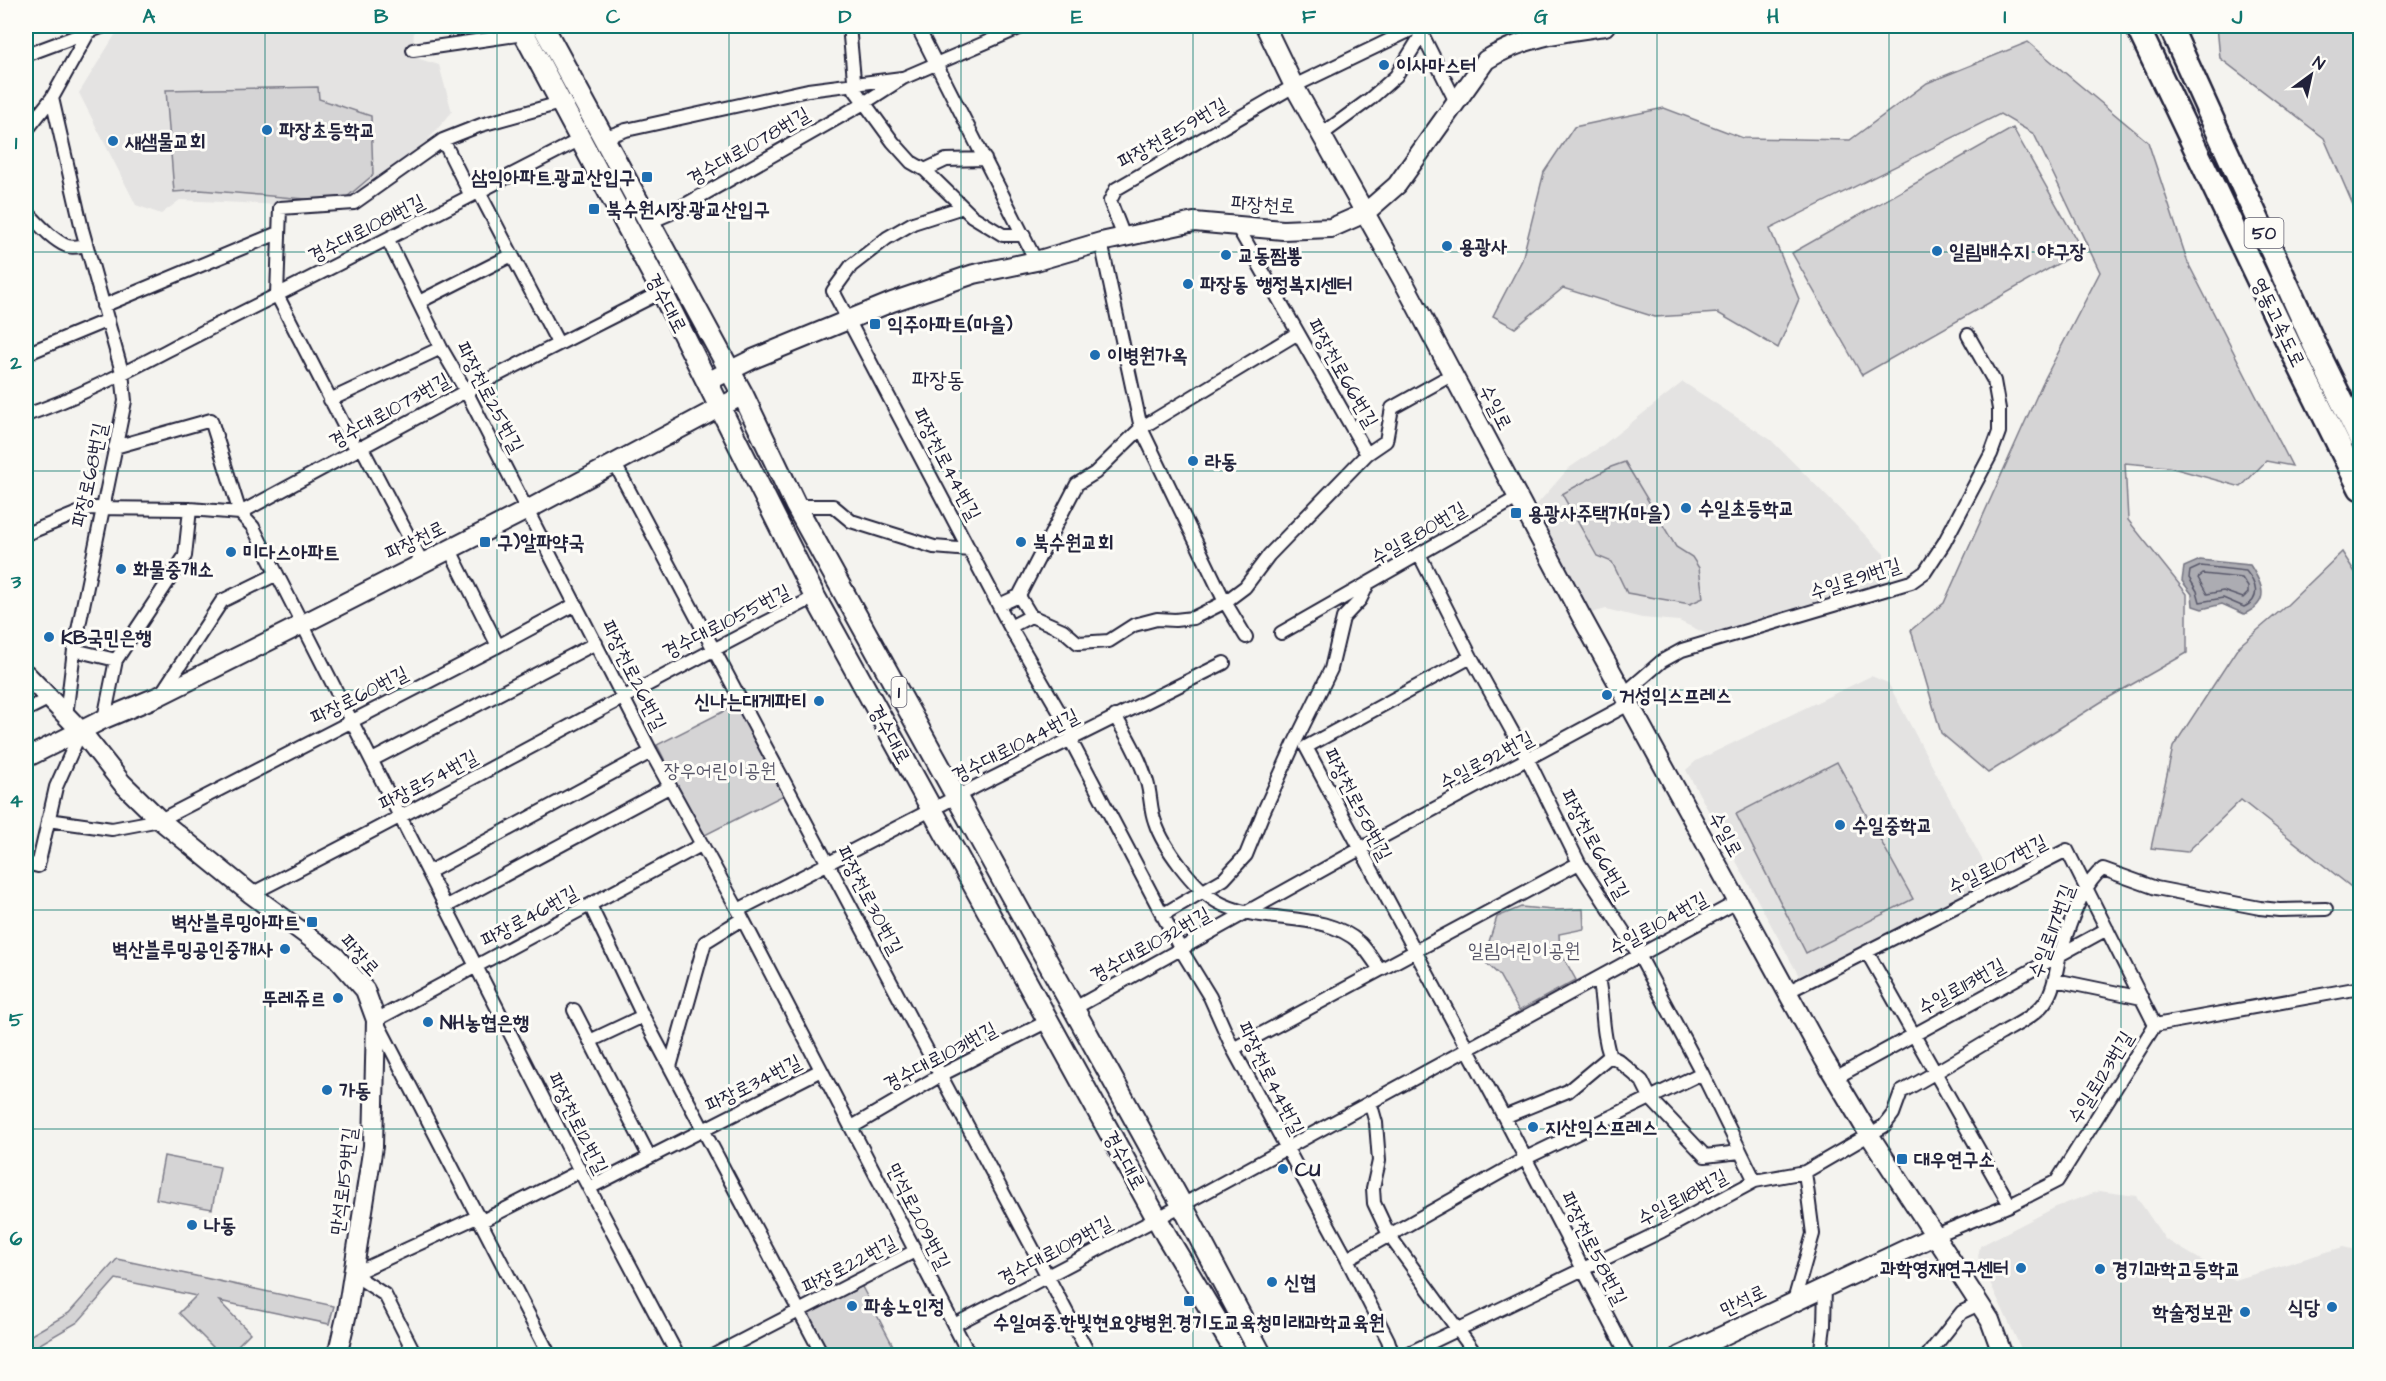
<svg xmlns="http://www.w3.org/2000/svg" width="2386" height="1381" font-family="'Architects Daughter','Poor Story',sans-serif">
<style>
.built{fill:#e4e3e2}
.green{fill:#d5d4d5;stroke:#7c7b88;stroke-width:1.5}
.water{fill:#acacb2;stroke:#757582;stroke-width:1.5}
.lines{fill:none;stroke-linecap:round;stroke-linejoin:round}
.shore{stroke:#59596b;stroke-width:1.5}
.street-casing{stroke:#22223b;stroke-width:16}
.secondary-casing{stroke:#22223b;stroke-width:22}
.primary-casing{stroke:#22223b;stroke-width:24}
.highway-casing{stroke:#22223b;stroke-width:27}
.street{stroke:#fdfcf7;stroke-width:12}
.secondary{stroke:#fdfcf7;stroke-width:18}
.primary{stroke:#fdfcf7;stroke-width:20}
.highway{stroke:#fdfcf7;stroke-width:22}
.grid{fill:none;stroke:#0f766e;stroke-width:1.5;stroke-opacity:0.55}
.poi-dot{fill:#1f6fb2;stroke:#fdfcf7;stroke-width:2}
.labels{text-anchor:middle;stroke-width:6;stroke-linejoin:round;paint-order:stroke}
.shield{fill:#fdfcf7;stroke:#646373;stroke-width:1.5}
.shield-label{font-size:18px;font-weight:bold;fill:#22223b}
.poi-label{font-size:20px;font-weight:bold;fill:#22223b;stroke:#fdfcf7;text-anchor:start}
.street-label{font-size:20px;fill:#22223b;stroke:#fdfcf7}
.park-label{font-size:20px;fill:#585769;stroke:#fdfcf7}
.quarter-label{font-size:22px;fill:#22223b;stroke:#fdfcf7}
.neatline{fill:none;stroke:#0f766e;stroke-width:2}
.grid-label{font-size:20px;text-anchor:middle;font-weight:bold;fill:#0f766e}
</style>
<rect width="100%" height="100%" fill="#f4f3ef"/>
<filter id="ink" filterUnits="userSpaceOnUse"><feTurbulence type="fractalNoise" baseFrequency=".0167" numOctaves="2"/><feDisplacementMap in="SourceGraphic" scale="12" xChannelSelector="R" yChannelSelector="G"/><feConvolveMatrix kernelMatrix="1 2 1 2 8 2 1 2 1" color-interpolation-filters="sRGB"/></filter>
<g filter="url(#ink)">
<path class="built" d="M 142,26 L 414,26 L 413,57 L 439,65 L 452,112 L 420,149 L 353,199 L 281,205 L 180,200 L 161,214 L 136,205 L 79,93 L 115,35 Z
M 1683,382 L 1771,440 L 1884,554 L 1884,582 L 1711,636 L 1679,621 L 1642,618 L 1606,609 L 1581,616 L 1532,510 L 1569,468 L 1603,445 Z
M 1871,676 L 1888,683 L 1993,880 L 1934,913 L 1799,976 L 1686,770 L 1696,761 Z
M 2099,1191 L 2136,1196 L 2165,1239 L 2235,1280 L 2343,1247 L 2360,1251 L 2360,1355 L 2024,1355 L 1978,1257 L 1980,1246 L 2056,1207 Z"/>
<path class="green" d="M 2217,26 L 2360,26 L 2360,221 L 2324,138 L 2220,58 Z
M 2028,42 L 2148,142 L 2188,263 L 2292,466 L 2266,461 L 2241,487 L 2169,467 L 2125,463 L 2128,520 L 2187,594 L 2187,653 L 2101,702 L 1988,773 L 1941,733 L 1911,630 L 1944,603 L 2042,384 L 2100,272 L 2034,134 L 2000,114 L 1770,229 L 1799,299 L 1778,348 L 1718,313 L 1655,317 L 1563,288 L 1515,328 L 1493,316 L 1522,260 L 1544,172 L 1574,127 L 1664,108 L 1743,138 L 1850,140 L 1927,83 Z
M 318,87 L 319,99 L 371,116 L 373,175 L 341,202 L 200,190 L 174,192 L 166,90 Z
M 2013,128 L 2082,250 L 1862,375 L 1792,253 Z
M 1625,462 L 1676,547 L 1692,557 L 1699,568 L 1703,598 L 1690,604 L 1627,593 L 1612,562 L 1597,556 L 1562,494 L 1611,467 Z
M 2342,552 L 2360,580 L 2360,894 L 2241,800 L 2187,852 L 2151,848 L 2173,747 L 2239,646 L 2286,606 Z
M 738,704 L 784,795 L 703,836 L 657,745 Z
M 1837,762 L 1913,899 L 1806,953 L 1736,814 Z
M 1521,907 L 1553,910 L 1583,909 L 1584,929 L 1559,934 L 1560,951 L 1576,980 L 1519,1011 L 1499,975 L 1483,960 L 1497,917 Z
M 164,1156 L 220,1167 L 212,1209 L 156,1199 Z
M 117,1259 L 334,1306 L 329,1324 L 219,1301 L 250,1333 L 228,1355 L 221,1355 L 179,1313 L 196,1296 L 116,1279 L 78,1322 L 30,1350 L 26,1349 L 26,1338 L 69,1313 Z
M 861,1285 L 898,1355 L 828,1355 L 806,1314 Z"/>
<path class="water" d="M 2200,560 L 2250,565 C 2263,585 2271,602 2244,614 L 2222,604 L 2202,609 L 2193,606 L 2192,594 L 2182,581 L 2184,567 Z"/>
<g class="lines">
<path class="shore" d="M 2201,566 L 2246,571 C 2256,583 2262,599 2244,607 L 2223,598 L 2200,602 L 2197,591 L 2189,578 L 2190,571 Z
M 2203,574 L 2242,578 L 2248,587 L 2248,593 L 2243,598 L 2223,591 L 2207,594 L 2198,578 Z"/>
<g class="street-casing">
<path id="street" d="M 849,26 L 855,90 L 893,142 L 911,162 L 925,170 L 972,216 L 1003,235 L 1024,235
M 917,26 L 1036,261
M 1420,30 L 1457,104
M 413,50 L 524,34
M 26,55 L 104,26
M 52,98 L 82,229 L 122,372 L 125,401 L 74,650 L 66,716
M 26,131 L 52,98 L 92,26
M 1321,135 L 1370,99 L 1396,76 L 1422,34
M 603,138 L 626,130 L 808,90 L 902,78
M 443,140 L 471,196
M 925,170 L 946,160 L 985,159
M 479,192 L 558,343
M 963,207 L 913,223 L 887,238 L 851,266 L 833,291 L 1010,627 L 1074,737
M 26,211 C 37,222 51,239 67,246 C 73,248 80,246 86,245
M 650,222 L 669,214 L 864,103 L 903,78 L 1024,26
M 1237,226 L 1367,454
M 1124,237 L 1110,201 L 1116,189 L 1294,86 L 1419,26
M 388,240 L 441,348 L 466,391 L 651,752 L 738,910 L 970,1356
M 1101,242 L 1141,428 L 1225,602 L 1246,637
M 419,302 L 512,255
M 103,306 L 278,233
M 26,354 L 108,320
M 330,400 L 441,348
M 26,415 C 92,393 156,355 219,324 C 340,264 459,202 579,140
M 361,446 L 422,562
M 115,447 L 211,420 L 240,513 L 253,527 L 580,1171 L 678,1356
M 356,449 L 277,295 L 280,208 L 354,203 L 443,140 L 481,125 L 560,103
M 615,464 L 1090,1356
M 796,506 L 833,506 L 851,521 L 934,547 L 970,550
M 240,513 L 466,391 L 667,289
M 26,534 L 90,508 L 190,509 L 240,513
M 449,548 L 498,646
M 1419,554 L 1471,657 L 1528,760 L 1579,863 L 1639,955 L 1702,1073 L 1755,1181
M 1019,596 L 1031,616
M 999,605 L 1019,596 L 1077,484 L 1095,473 L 1141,428 L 1298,333
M 1010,627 L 1031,616 L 1063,630 L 1078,643 L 1109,641 L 1134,625 L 1157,619 L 1175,620 L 1193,618 L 1225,602 L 1245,587 L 1269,555 L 1367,454 L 1386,441 L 1392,408 L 1453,374
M 1281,633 L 1517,498
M 74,650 L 116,660
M 1471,657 L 1306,747 L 1504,1117 L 1628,1356
M 161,694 L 222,601 L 277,574
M 1624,694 L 1662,661 L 1682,650 L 1911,582 L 1925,572 L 1944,543 L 1991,454 L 1999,432 L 1999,409 L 1994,381 L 1968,335
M 26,710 L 48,699
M 1115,716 C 1128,737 1140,758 1147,782 C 1151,795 1150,809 1155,822 C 1163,847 1194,888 1216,901 C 1260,927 1321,908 1360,943 C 1367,950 1373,960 1379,968
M 104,719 L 116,660 L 185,556 L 190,509
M 1070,739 L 1180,948 L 1210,997 L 1233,1049 L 1347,1259 L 1388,1340 L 1393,1356
M 372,760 L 596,643
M 48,820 L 112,829 L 160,820 L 498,646 L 576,604
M 26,863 L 38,866 L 56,787 L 81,731
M 429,872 L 651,752
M 251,894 C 440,798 626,694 815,597
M 590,905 L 643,1016 L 823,1356
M 447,906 L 669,787
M 738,910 L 979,785 L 1224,663
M 1162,915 L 1224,879 L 1246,855 L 1263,813 L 1294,744 L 1331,669 L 1343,618 L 1360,600 L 1368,584
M 1867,952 L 2010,1205
M 1598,978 C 1604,1004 1601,1031 1610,1056 L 1618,1060 L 1642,1081 L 1651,1099 L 1705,1156 L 1740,1152
M 2055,980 L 2142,998
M 1787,992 L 2067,850 L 2155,1025
M 1073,1009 L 1360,849 L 1629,704
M 574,1010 L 649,1156
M 590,1041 L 643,1016
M 1233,1049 L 1579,863
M 670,1067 L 705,942 L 742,919
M 1835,1078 L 2107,929
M 1370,1102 L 1376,1123 L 1379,1161 L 1373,1188 L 1374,1203 L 1389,1235 L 1477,1356
M 1504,1117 L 1568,1091 L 1610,1056
M 852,1127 L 941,1075 L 1048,1021
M 589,1188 L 821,1070
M 482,1221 L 580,1171
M 1934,1236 L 2010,1205 L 2057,1181 L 2155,1025 L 2360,988
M 1347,1259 L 1526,1158 L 1702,1073
M 353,1274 L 479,1216
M 353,1274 L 385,1295 L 416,1356
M 1794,1301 L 1813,1234 L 1805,1172
M 954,1325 L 1173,1210 L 1737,902
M 550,1356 L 376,1020 L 701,845
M 712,1356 L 915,1251
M 1403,1356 L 1662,1231 L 1755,1181 L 1805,1172 L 1884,1126 L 1893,1114 L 1901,1092 C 1934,1074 1967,1054 2000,1034 C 2015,1025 2034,1017 2045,1002 C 2055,988 2056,970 2060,954 C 2067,931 2083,882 2103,869 L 2156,888 L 2260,908 L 2279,910 L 2326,909
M 1820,1356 L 1824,1326 L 1825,1286
M 1927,1356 L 1962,1312 L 1979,1304"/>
</g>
<g class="secondary-casing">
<path id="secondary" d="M 1265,26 L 1294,86 L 1402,279 L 1581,616 L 1824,1059 L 1870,1136 L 1990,1320 L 2003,1356
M 707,382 L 753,359 L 892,302 L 974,274 L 1036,261 L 1101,242 L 1194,222 L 1283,230 L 1331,228 L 1365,213 L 1397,185 L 1486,60 C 1523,37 1564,32 1605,26
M 26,674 L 81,731 L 122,783 L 160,820 L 251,894 L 335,956 L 365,990 L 376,1020 L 373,1146 L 347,1313 L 337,1356
M 26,758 L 104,719 L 159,696 L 303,624 L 527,510 L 743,395
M 1680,1356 L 1934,1236"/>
</g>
<g class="primary-casing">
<path id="primary" d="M 520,26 L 662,292 L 815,597 L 1166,1235 L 1238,1356
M 543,26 L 743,395 L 796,506 L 1182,1205 L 1262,1356"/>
</g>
<g class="highway-casing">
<path id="highway" d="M 2137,26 L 2295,357 L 2360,488
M 2170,26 L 2315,346 L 2360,438"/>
</g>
<use href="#street" class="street"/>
<use href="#secondary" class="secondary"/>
<use href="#primary" class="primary"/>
<use href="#highway" class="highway"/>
</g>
</g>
<path class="grid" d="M 265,26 L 265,1356M 497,26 L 497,1356M 729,26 L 729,1356M 961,26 L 961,1356M 1193,26 L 1193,1356M 1425,26 L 1425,1356M 1657,26 L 1657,1356M 1889,26 L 1889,1356M 2121,26 L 2121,1356M 26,252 L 2360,252M 26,471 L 2360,471M 26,690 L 2360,690M 26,910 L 2360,910M 26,1129 L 2360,1129"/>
<g class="poi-dot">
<circle cx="1384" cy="65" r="6"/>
<circle cx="267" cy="130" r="6"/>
<circle cx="113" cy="141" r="6"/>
<rect x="641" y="171" width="12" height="12" rx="3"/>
<rect x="588" y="203" width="12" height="12" rx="3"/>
<circle cx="1447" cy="246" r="6"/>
<circle cx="1937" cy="251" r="6"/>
<circle cx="1226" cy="255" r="6"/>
<circle cx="1188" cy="284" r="6"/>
<rect x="869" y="318" width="12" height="12" rx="3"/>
<circle cx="1095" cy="355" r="6"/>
<circle cx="1193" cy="461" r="6"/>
<circle cx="1686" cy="508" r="6"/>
<rect x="1510" y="507" width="12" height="12" rx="3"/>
<rect x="479" y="536" width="12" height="12" rx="3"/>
<circle cx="1021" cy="542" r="6"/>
<circle cx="231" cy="552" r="6"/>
<circle cx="121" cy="569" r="6"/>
<circle cx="49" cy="637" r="6"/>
<circle cx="1607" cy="695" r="6"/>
<circle cx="819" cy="701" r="6"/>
<circle cx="1840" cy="825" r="6"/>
<rect x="306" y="916" width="12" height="12" rx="3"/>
<circle cx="285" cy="949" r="6"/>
<circle cx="338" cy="998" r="6"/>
<circle cx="428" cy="1022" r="6"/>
<circle cx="327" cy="1090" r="6"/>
<circle cx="1533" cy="1127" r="6"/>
<rect x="1896" y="1153" width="12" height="12" rx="3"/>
<circle cx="1283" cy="1169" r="6"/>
<circle cx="192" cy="1225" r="6"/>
<circle cx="2021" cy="1268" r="6"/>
<circle cx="2100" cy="1269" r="6"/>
<circle cx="1272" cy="1282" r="6"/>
<rect x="1183" y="1295" width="12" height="12" rx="3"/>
<circle cx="852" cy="1306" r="6"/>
<circle cx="2332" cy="1307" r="6"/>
<circle cx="2245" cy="1312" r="6"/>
</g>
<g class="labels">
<g class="shield">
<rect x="2244.5" y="218" width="39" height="30" rx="4.5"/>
<rect x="891.5" y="677" width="15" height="30" rx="4.5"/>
</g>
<g class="shield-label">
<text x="2264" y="239">50</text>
<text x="899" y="698">1</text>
</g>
<g class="poi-label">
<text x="1396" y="72">이사마스터</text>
<text x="279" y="137">파장초등학교</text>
<text x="125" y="148">새샘물교회</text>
<text x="635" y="184" text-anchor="end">삼익아파트.광교산입구</text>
<text x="606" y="216">북수원시장.광교산입구</text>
<text x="1459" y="253">용광사</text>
<text x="1949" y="258">일림배수지 야구장</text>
<text x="1238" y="262">교동짬뽕</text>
<text x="1200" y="291">파장동 행정복지센터</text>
<text x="887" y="331">익주아파트(마을)</text>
<text x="1107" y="362">이병원가옥</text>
<text x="1205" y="468">라동</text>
<text x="1698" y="515">수일초등학교</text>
<text x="1528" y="520">용광사주택가(마을)</text>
<text x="497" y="549">구)알파약국</text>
<text x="1033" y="549">북수원교회</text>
<text x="243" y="559">미다스아파트</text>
<text x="133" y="576">화물중개소</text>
<text x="61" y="644">KB국민은행</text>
<text x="1619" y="702">거성익스프레스</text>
<text x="807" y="708" text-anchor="end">신나는대게파티</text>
<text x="1852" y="832">수일중학교</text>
<text x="300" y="929" text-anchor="end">벽산블루밍아파트</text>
<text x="273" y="956" text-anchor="end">벽산블루밍공인중개사</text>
<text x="326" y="1005" text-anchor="end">뚜레쥬르</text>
<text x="440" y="1029">NH농협은행</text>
<text x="339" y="1097">가동</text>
<text x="1545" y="1134">지산익스프레스</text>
<text x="1914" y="1166">대우연구소</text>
<text x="1295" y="1176">CU</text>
<text x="204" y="1232">나동</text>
<text x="2009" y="1275" text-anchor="end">과학영재연구센터</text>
<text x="2112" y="1276">경기과학고등학교</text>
<text x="1284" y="1289">신협</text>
<text x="864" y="1313">파송노인정</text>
<text x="2320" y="1314" text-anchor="end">식당</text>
<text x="2233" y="1319" text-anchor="end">학술정보관</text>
<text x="1189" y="1329" text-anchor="middle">수일여중.한빛현요양병원.경기도교육청미래과학교육원</text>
</g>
<g class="street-label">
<text transform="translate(1172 133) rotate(-30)" y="7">파장천로59번길</text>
<text transform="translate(748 146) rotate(-30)" y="7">경수대로1078번길</text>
<text transform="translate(1263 204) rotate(3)" y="7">파장천로</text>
<text transform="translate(366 228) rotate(-27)" y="7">경수대로1081번길</text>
<text transform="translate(667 303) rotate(62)" y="7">경수대로</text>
<text transform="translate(2279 322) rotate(64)" y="7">영동고속도로</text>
<text transform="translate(1343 373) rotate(60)" y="7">파장천로66번길</text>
<text transform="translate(490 397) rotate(62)" y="7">파장천로25번길</text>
<text transform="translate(1496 407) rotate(63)" y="7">수일로</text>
<text transform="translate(389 410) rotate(-29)" y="7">경수대로1073번길</text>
<text transform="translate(947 464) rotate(62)" y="7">파장천로44번길</text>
<text transform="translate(89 475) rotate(-78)" y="7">파장로68번길</text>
<text transform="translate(1418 533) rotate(-30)" y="7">수일로80번길</text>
<text transform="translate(415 540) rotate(-27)" y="7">파장천로</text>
<text transform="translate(1855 578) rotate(-18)" y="7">수일로91번길</text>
<text transform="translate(726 621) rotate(-27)" y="7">경수대로1055번길</text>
<text transform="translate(634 675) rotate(63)" y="7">파장천로26번길</text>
<text transform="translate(359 695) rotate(-27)" y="7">파장로60번길</text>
<text transform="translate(890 734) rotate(61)" y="7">경수대로</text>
<text transform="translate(1015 745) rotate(-27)" y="7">경수대로1044번길</text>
<text transform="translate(1486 760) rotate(-28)" y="7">수일로92번길</text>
<text transform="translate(428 780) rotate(-28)" y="7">파장로54번길</text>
<text transform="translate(1358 804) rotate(62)" y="7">파장천로58번길</text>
<text transform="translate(1726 834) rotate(61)" y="7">수일로</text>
<text transform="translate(1595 844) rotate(61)" y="7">파장천로66번길</text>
<text transform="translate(1997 864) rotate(-27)" y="7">수일로107번길</text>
<text transform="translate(870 900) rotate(62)" y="7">파장천로30번길</text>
<text transform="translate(529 916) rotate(-29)" y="7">파장로46번길</text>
<text transform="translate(1658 923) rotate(-29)" y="7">수일로104번길</text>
<text transform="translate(2051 931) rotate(-70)" y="7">수일로117번길</text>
<text transform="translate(1150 944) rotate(-29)" y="7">경수대로1032번길</text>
<text transform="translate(360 955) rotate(47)" y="7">파장로</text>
<text transform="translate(1961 986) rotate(-29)" y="7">수일로113번길</text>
<text transform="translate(940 1056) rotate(-28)" y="7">경수대로1031번길</text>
<text transform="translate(2100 1077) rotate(-58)" y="7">수일로123번길</text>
<text transform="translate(1271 1078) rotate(63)" y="7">파장천로44번길</text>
<text transform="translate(753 1083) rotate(-27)" y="7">파장로34번길</text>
<text transform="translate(578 1123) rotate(63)" y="7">파장천로12번길</text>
<text transform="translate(1125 1160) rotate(61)" y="7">경수대로</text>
<text transform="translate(343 1181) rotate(-83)" y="7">만석로159번길</text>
<text transform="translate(1682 1197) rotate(-28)" y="7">수일로118번길</text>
<text transform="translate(919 1216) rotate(63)" y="7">만석로209번길</text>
<text transform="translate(1594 1248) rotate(63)" y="7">파장천로58번길</text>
<text transform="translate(1055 1250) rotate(-28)" y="7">경수대로1019번길</text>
<text transform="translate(849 1264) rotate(-28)" y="7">파장로22번길</text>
<text transform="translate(1743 1300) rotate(-26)" y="7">만석로</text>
</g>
<g class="park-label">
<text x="720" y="777">장우어린이공원</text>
<text x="1524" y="957">일림어린이공원</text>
</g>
<g class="quarter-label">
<text x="938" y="387">파장동</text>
</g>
</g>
<rect width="2386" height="1381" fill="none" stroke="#fdfcf7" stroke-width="66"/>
<g transform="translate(2311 75) rotate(33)" stroke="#fdfcf7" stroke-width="4.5" paint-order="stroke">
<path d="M0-4.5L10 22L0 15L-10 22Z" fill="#22223b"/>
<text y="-9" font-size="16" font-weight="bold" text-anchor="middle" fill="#22223b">N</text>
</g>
<rect x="33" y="33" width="2320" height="1315" class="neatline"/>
<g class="grid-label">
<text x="149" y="23">A</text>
<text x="381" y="23">B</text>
<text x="613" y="23">C</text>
<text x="845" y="23">D</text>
<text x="1077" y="23">E</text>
<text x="1309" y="23">F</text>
<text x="1541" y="23">G</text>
<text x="1773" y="23">H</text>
<text x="2005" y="23">I</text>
<text x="2237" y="23">J</text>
<text x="16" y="149">1</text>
<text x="16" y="369">2</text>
<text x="16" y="588">3</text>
<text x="16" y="807">4</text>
<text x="16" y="1026">5</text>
<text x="16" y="1245">6</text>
</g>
</svg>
